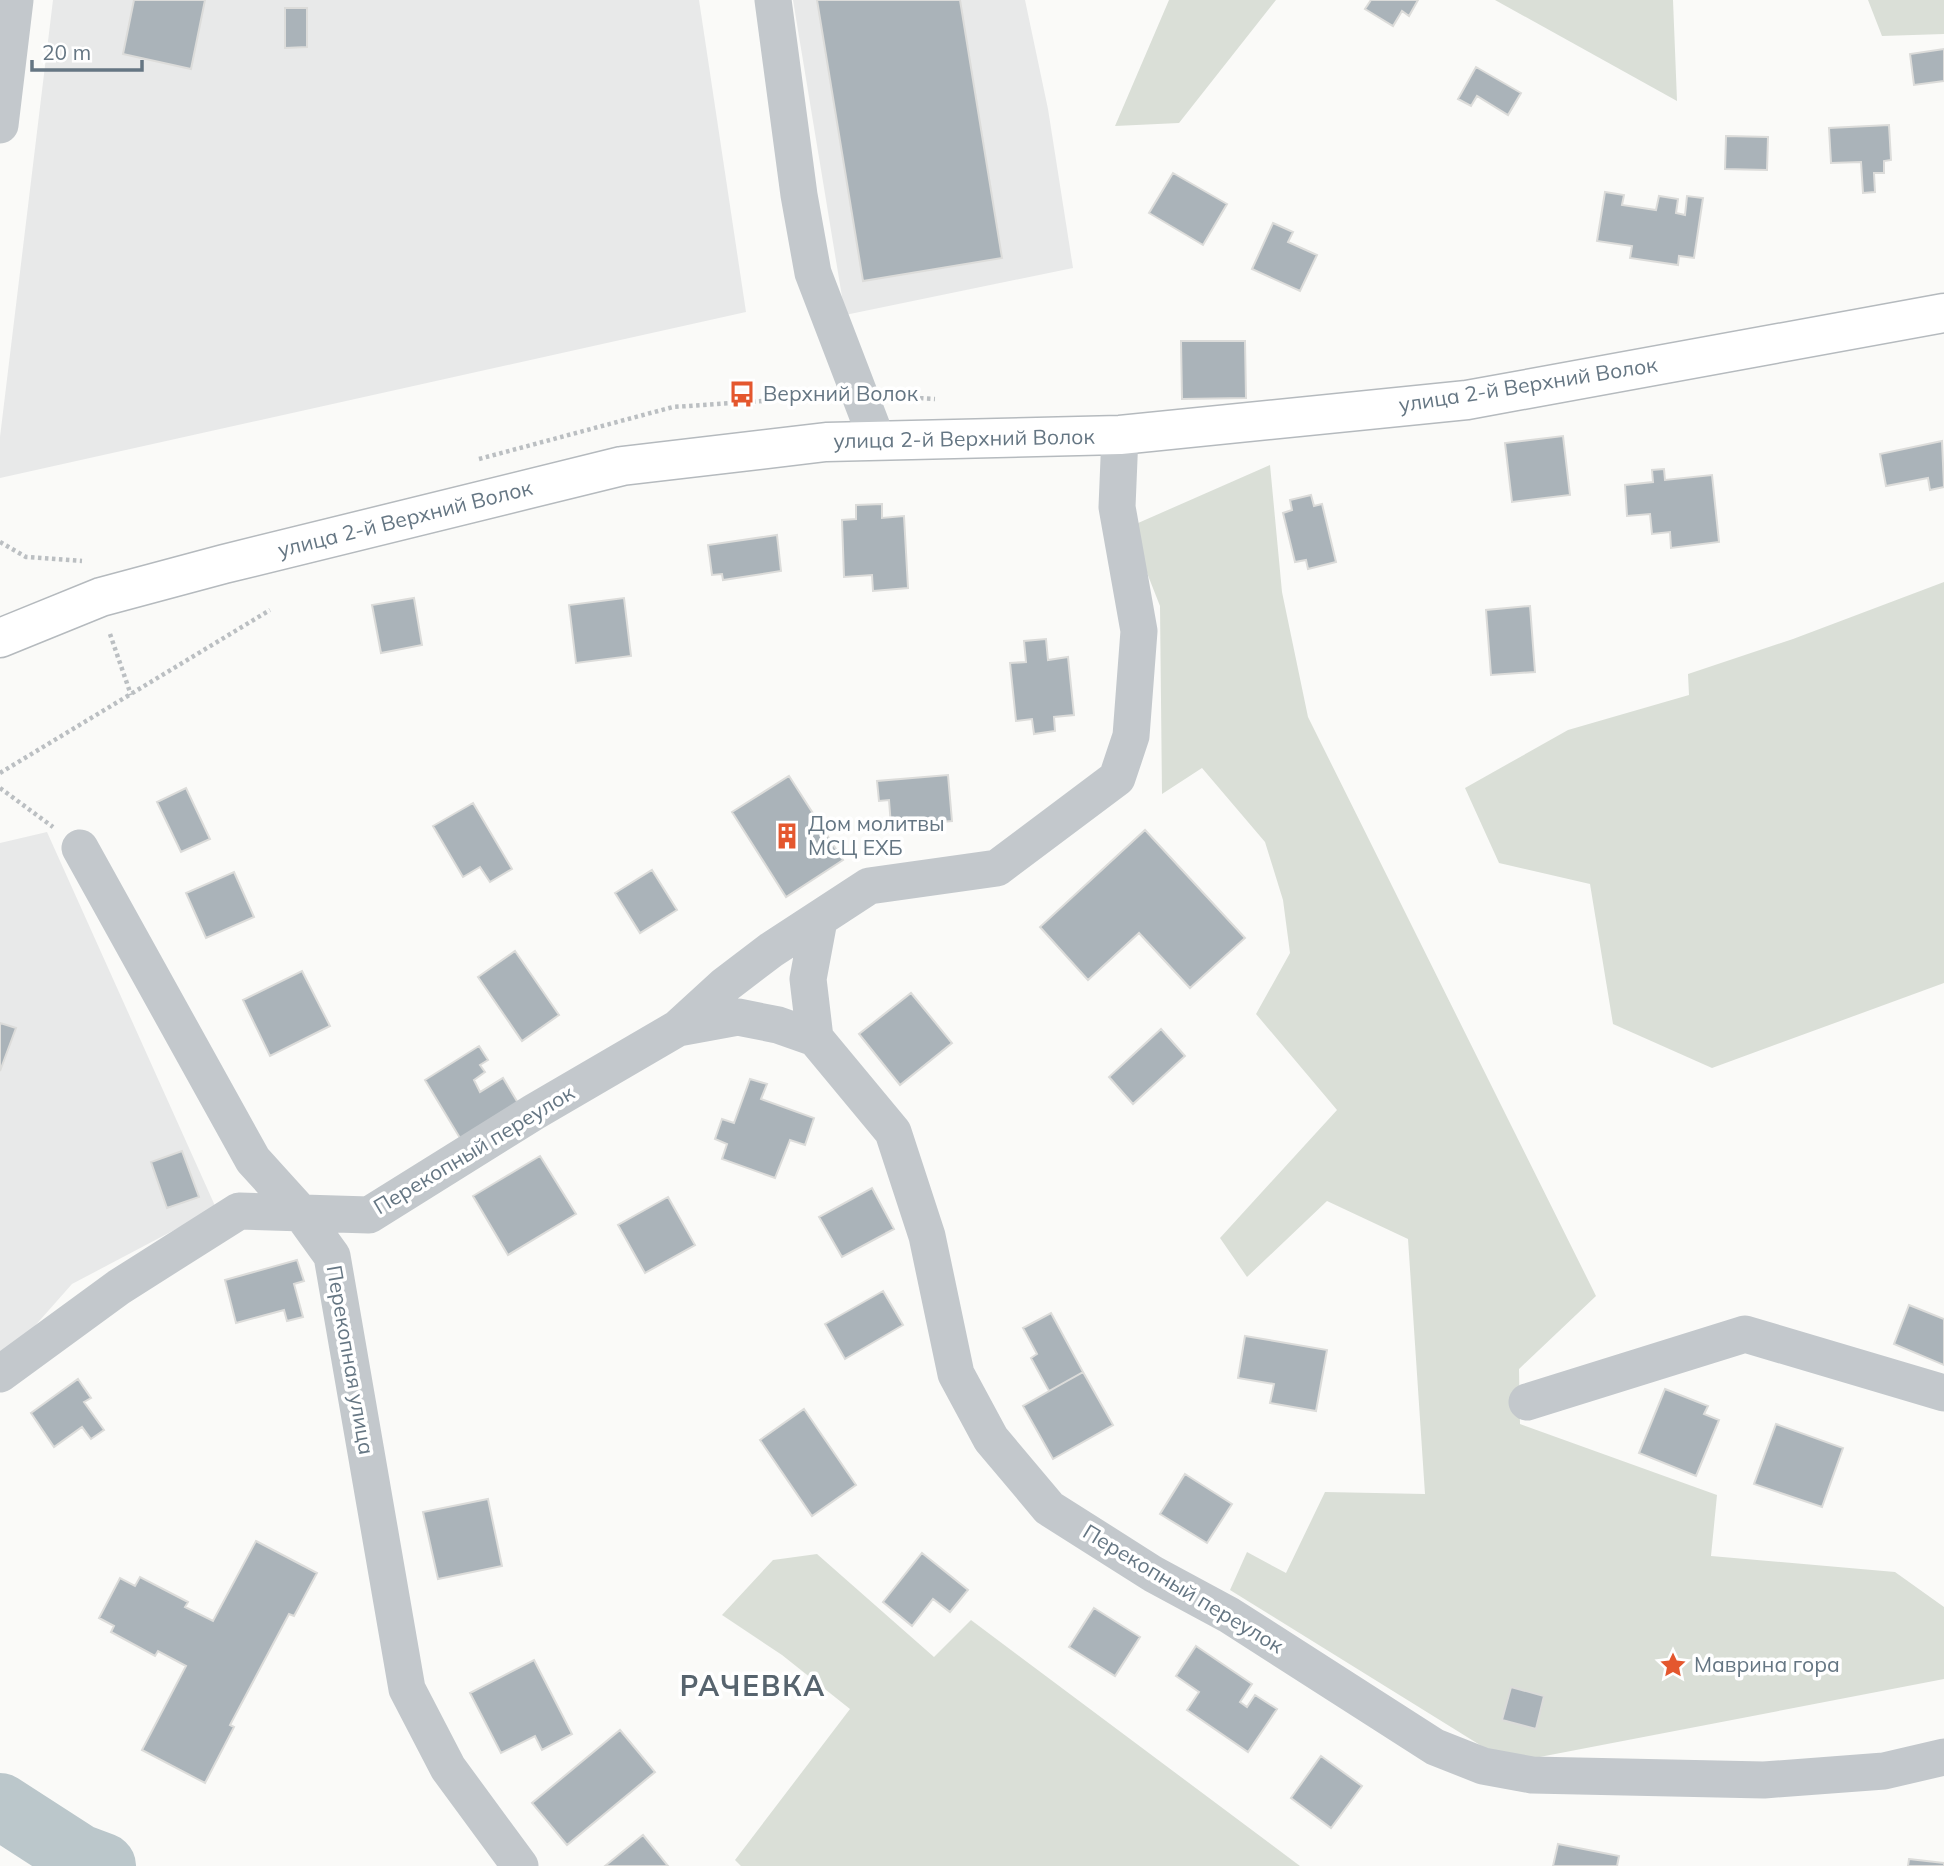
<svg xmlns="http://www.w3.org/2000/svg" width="1944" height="1866" font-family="Mulish,sans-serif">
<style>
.built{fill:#e8e9e9}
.green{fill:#dadfd7}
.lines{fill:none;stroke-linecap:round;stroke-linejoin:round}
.river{stroke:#bbc7cb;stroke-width:66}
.building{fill:#aab3b9;stroke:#dcdcda;stroke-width:2}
.major-casing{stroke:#b5babe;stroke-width:41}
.path{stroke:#bbbfc2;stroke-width:4.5;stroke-dasharray:3.5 3.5;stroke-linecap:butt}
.minor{stroke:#c3c8cc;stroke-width:37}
.major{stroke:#fff;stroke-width:38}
.labels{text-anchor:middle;stroke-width:7;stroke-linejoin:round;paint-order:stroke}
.street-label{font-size:21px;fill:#657683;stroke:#fff}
.poi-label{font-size:21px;fill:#657683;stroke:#fff;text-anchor:start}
.district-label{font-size:28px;font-weight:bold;letter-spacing:2px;fill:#57646e;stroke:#fff}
</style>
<rect width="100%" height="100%" fill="#fafaf8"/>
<path class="built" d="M 53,0 L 699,0 L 746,312 L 0,478 L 0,437 Z
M 793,0 L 1025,0 L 1048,109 L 1073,268 L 845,315 Z
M 47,832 L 216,1208 L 72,1284 L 10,1354 L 0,1360 L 0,843 Z"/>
<path class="green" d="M 1169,0 L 1276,0 L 1179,123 L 1115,126 Z
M 1495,0 L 1673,0 L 1677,101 Z
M 1868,0 L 1944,0 L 1944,34 L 1882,36 Z
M 1270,465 L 1282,592 L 1308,717 L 1596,1296 L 1519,1369 L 1520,1424 L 1717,1495 L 1711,1556 L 1895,1572 L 1944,1607 L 1944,1679 L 1509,1763 L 1230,1590 L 1247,1552 L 1286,1573 L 1325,1492 L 1425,1494 L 1408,1239 L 1327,1201 L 1247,1277 L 1220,1238 L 1337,1110 L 1256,1014 L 1290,953 L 1283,900 L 1265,842 L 1202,768 L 1162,794 L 1160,606 L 1129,527 Z
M 1944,582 L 1944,983 L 1712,1068 L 1613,1024 L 1590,884 L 1499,863 L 1465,788 L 1568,730 L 1689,695 L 1688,674 L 1793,639 Z
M 817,1554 L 934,1657 L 971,1620 L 1300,1866 L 741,1866 L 735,1860 L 850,1709 L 782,1655 L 722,1615 L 773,1560 Z"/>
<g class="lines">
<path class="river" d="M 0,1806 L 79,1857 L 103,1866"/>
</g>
<path class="building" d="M 134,0 L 205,0 L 191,69 L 123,54 Z
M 817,0 L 960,0 L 1002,258 L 863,281 Z
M 1371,0 L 1418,0 L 1409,16 L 1402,11 L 1393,26 L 1365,9 Z
M 285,8 L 307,8 L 307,47 L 285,48 Z
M 1944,49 L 1944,81 L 1914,85 L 1910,54 Z
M 1476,67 L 1521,93 L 1508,115 L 1477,96 L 1471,106 L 1458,99 Z
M 1889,125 L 1891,160 L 1884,161 L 1884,173 L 1874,173 L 1875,192 L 1863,193 L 1861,162 L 1831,163 L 1829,128 Z
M 1726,136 L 1768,137 L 1767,170 L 1725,169 Z
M 1173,173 L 1227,204 L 1203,245 L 1149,213 Z
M 1605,192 L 1624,195 L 1622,205 L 1656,210 L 1659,196 L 1678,199 L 1676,213 L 1685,215 L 1687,196 L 1703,198 L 1694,258 L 1679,256 L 1678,265 L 1630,258 L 1632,246 L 1597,241 Z
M 1273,223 L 1293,232 L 1288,242 L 1317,255 L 1300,291 L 1252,269 Z
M 1181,341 L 1245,341 L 1246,398 L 1182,399 Z
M 1563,436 L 1570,495 L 1512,502 L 1505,443 Z
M 1942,441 L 1944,487 L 1930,490 L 1928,478 L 1886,486 L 1880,454 Z
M 1664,469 L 1665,480 L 1712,475 L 1719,542 L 1671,548 L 1670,532 L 1652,534 L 1650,514 L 1627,516 L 1625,485 L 1653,482 L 1652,470 Z
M 1311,495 L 1314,506 L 1322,504 L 1336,562 L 1308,569 L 1306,560 L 1295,562 L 1283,513 L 1292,510 L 1290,500 Z
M 882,504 L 882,518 L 904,516 L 908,588 L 873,591 L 872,575 L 844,577 L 842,520 L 856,519 L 856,505 Z
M 777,535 L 781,571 L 723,580 L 722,574 L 712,575 L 708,545 Z
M 414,598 L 422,645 L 381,653 L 372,605 Z
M 624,598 L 631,656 L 576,663 L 569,605 Z
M 1530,606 L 1535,672 L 1491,675 L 1486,610 Z
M 1046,639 L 1048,660 L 1068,657 L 1074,715 L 1054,717 L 1055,731 L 1034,734 L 1032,719 L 1016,721 L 1010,663 L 1026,662 L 1024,641 Z
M 948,775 L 952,821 L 891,826 L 889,800 L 879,801 L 877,781 Z
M 789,776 L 843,860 L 786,897 L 732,812 Z
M 186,788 L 210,839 L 181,852 L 157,802 Z
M 473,803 L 512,869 L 490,882 L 480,867 L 463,877 L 433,826 Z
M 1145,830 L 1245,938 L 1190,988 L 1139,933 L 1088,980 L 1040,927 Z
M 652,870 L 677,910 L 640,933 L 615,893 Z
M 234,872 L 254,917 L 206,938 L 186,893 Z
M 515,951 L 559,1015 L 522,1041 L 478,977 Z
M 302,971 L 330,1026 L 270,1056 L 243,1000 Z
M 911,993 L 952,1043 L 900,1085 L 859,1034 Z
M 0,1023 L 16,1028 L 0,1071 Z
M 1161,1029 L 1185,1056 L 1133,1104 L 1109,1077 Z
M 479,1046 L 488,1060 L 480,1065 L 485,1072 L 474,1080 L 480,1092 L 503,1078 L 521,1108 L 463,1143 L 425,1080 Z
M 750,1079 L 767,1084 L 761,1099 L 814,1118 L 805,1145 L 790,1140 L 775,1178 L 722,1159 L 727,1144 L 715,1139 L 722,1119 L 734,1123 Z
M 182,1151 L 199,1197 L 167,1208 L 151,1162 Z
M 540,1156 L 576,1214 L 508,1255 L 473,1196 Z
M 872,1188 L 894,1229 L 842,1257 L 819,1217 Z
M 668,1197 L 695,1245 L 645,1273 L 618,1225 Z
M 297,1260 L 304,1281 L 294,1284 L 303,1317 L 287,1321 L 284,1310 L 236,1323 L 225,1280 Z
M 883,1291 L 903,1325 L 845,1359 L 825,1324 Z
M 1909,1305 L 1944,1319 L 1944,1365 L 1894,1344 Z
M 1051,1313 L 1083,1372 L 1049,1391 L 1031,1358 L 1037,1354 L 1023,1328 Z
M 1245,1336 L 1327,1350 L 1316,1411 L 1270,1403 L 1274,1384 L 1238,1378 Z
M 1083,1372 L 1113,1425 L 1053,1459 L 1023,1406 Z
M 78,1379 L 91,1398 L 84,1402 L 104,1430 L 91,1439 L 82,1427 L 54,1447 L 31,1413 Z
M 1665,1389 L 1708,1406 L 1704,1414 L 1719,1420 L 1696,1476 L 1639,1453 Z
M 804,1409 L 856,1485 L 812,1516 L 760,1440 Z
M 1776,1424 L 1843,1448 L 1822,1507 L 1754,1484 Z
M 1185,1474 L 1232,1504 L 1207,1543 L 1160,1514 Z
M 488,1499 L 502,1566 L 438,1579 L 423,1512 Z
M 256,1541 L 317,1573 L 294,1616 L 289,1614 L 230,1725 L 234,1727 L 205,1783 L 142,1750 L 186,1666 L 158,1651 L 155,1656 L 111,1632 L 114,1626 L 99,1618 L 120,1578 L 135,1586 L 140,1577 L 188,1602 L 185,1607 L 213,1621 Z
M 922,1553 L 968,1590 L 950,1612 L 933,1599 L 912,1626 L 883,1602 Z
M 1094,1608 L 1140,1637 L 1115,1676 L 1069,1647 Z
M 1196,1646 L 1252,1684 L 1240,1702 L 1247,1707 L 1255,1695 L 1277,1709 L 1248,1752 L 1187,1710 L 1199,1692 L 1176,1676 Z
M 534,1660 L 572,1734 L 542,1750 L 535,1736 L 501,1753 L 470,1693 Z
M 1511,1687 L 1544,1696 L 1536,1729 L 1502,1720 Z
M 620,1730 L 655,1772 L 567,1845 L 532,1803 Z
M 1321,1756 L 1362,1786 L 1331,1828 L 1291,1798 Z
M 643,1835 L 668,1866 L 605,1866 Z
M 1558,1844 L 1619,1856 L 1617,1866 L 1553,1866 Z
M 1909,1859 L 1944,1863 L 1944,1866 L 1908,1866 Z"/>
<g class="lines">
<g class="major-casing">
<path id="major" d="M 0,638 L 101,597 L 224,564 L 622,466 L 826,442 L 1120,435 L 1467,400 L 1944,313"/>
</g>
<path class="path" d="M 899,397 L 935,399
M 479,459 L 673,407 L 820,397
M 0,542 L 26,557 L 82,561
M 110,634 L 131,695
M 0,773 L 270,610
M 0,788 L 53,827"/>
<path class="minor" d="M 773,0 L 799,195 L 813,273 L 877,440
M 0,125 L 15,0
M 80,848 L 253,1160 L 301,1213 L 332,1256 L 407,1689 L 448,1768 L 520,1866
M 819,920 L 808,979 L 815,1038 L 893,1132 L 927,1236 L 956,1374 L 991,1439 L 1049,1508 L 1153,1574 L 1229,1615 L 1435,1747 L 1483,1766 L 1532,1775 L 1764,1780 L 1884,1771 L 1944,1757
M 678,1028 L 738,1017 L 778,1025 L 815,1038
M 0,1374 L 119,1287 L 239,1211 L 369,1215 L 534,1112 L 678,1028 L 725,985 L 771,950 L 869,886 L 997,868 L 1117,778 L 1131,736 L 1139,631 L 1117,507 L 1120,435
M 1527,1402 L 1745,1334 L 1944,1393"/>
<use href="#major" class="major"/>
</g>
<defs>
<g id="bus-bare" transform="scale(2.1)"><path d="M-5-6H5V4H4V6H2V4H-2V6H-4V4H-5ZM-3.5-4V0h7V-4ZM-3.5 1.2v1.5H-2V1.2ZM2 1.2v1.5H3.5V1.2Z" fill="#e4572e" stroke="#fff" stroke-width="2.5" paint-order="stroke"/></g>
<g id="building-bare" transform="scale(2.1)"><path d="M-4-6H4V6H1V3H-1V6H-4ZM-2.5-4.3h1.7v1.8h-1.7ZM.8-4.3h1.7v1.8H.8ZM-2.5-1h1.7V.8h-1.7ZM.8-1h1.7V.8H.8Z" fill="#e4572e" stroke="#fff" stroke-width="2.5" paint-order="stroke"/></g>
<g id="sight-bare" transform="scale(2.1)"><path d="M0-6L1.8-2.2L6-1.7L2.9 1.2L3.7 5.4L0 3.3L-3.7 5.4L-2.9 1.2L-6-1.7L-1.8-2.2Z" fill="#e4572e" stroke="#fff" stroke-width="2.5" paint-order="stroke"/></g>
</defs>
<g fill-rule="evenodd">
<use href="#bus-bare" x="742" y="394"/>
<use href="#building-bare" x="787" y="836"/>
<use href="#sight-bare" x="1673" y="1665"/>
</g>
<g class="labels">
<g class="street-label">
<text transform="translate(1528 385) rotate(-9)" y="7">улица 2-й Верхний Волок</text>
<text transform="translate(964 439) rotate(-1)" y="7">улица 2-й Верхний Волок</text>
<text transform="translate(405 519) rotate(-14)" y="7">улица 2-й Верхний Волок</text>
<text transform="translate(474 1150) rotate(-31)" y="7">Перекопный переулок</text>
<text transform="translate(350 1360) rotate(80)" y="7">Перекопная улица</text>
<text transform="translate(1183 1589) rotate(31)" y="7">Перекопный переулок</text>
</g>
<g class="poi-label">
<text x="763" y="401">Верхний Волок</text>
<text x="808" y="831">Дом молитвы<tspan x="808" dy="24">МСЦ ЕХБ</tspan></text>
<text x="1694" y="1672">Маврина гора</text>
</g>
<g class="district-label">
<text x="753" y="1696">РАЧЕВКА</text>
</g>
</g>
<path d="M32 60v10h110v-10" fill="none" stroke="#657683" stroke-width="3.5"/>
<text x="42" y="60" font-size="21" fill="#657683" stroke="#ffffff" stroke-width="5" paint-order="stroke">20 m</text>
</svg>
